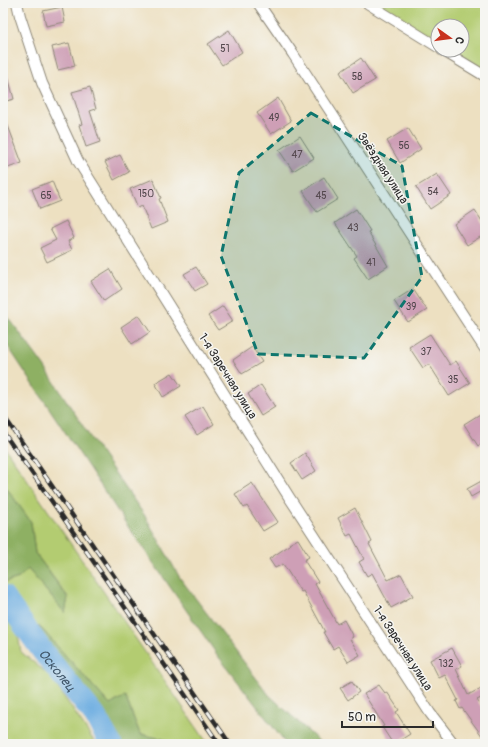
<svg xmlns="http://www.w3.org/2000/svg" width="488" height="747" font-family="Pangolin,sans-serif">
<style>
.green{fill:#b3cc71;stroke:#6f7c4e}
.forest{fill:#8eb063;stroke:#5c6e47}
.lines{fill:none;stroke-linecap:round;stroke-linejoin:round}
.river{stroke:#6dade1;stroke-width:22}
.building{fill:#ce9fb6}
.minor-casing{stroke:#8c8676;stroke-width:12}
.minor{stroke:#fff;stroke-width:10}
.rail-casing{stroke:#2b2b2b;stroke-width:4.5}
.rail{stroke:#f6f6f2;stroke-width:3;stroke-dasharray:9;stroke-linecap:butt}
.marked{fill:#0f766e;fill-opacity:0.2;stroke:#0f766e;stroke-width:3;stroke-dasharray:8 5;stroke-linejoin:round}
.labels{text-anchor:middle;stroke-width:3;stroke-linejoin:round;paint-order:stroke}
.number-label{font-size:10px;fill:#54484e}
.street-label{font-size:12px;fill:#2b2b2b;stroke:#f6f6f2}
.water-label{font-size:13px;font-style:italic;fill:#42586b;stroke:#f6f6f2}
</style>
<rect width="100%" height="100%" fill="#f6f6f2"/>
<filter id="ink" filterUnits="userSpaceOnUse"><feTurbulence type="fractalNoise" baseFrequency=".025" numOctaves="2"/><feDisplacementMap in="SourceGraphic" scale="8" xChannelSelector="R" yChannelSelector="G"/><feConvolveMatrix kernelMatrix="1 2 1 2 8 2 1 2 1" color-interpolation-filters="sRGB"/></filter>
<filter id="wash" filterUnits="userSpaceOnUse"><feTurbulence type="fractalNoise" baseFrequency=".012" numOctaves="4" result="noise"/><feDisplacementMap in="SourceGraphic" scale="16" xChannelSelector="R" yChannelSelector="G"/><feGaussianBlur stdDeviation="0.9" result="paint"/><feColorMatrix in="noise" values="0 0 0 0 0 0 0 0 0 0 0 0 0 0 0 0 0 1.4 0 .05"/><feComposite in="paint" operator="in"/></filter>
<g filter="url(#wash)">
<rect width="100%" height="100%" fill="#ede0c1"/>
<path class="green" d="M 369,3 L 485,3 L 485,75 L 444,50 L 462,50 L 462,26 L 438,26 L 438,46 Z
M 3,445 L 208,744 L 165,744 L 166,740 L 140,734 L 125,696 L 110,705 L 40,627 L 24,621 L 3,590 L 3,583 L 19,578 L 28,569 L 65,613 L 68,597 L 35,553 L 31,522 L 3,483 Z
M 3,620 L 16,624 L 21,652 L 50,676 L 96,744 L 3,744 Z"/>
<path class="forest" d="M 3,310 L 44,366 L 92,440 L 145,516 L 180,578 L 269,695 L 322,744 L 286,744 L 218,656 L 129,528 L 3,339 Z
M 3,483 L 31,522 L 35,553 L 68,598 L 65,613 L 28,569 L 19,578 L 3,583 Z
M 24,621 L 40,627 L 110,705 L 125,696 L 140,734 L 166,740 L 165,744 L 115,744 L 98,714 L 46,651 Z"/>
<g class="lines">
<path class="river" id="s1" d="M 3,596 L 43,652 L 95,716 L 111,744"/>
</g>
<g id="blocks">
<path class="building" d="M 62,7 L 65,22 L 46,26 L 43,11 Z
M 229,30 L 242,52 L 222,65 L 208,44 Z
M 69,43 L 75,66 L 58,70 L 52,47 Z
M 361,58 L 375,80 L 353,93 L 340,72 Z
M 6,69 L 14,99 L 3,102 L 3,70 Z
M 90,87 L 96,109 L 90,111 L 100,142 L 86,147 L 79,125 L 82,124 L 72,92 Z
M 278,98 L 291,121 L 271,134 L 257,113 Z
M 3,115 L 4,115 L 22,163 L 5,169 L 3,163 Z
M 408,128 L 421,149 L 400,163 L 387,141 Z
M 300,136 L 314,158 L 293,171 L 279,150 Z
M 120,155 L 129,172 L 114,180 L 105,162 Z
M 437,174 L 451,195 L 430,209 L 416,187 Z
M 324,177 L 338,199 L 317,212 L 303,191 Z
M 153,179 L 161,198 L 159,199 L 168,222 L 151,229 L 142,206 L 138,208 L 130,189 Z
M 52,181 L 60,201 L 40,209 L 32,189 Z
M 356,209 L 370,231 L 368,232 L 388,266 L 368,279 L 354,258 L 357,256 L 335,223 Z
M 475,210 L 485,226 L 485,234 L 467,245 L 454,224 Z
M 66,221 L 74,238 L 68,241 L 72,250 L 47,262 L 40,248 L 56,240 L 50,229 Z
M 196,267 L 207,284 L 195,291 L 184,274 Z
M 110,269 L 122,289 L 104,301 L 91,281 Z
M 413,289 L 427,310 L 408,322 L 394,301 Z
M 223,306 L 233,321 L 218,330 L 208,316 Z
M 139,315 L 150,332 L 132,344 L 121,327 Z
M 430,334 L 450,365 L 456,361 L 470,383 L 449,396 L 429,364 L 423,368 L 409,347 Z
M 252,347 L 262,362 L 242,374 L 233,360 Z
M 172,373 L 181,386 L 163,397 L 155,383 Z
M 261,385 L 275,407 L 261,416 L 248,394 Z
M 203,406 L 214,424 L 197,435 L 185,417 Z
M 485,411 L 485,441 L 478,446 L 464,424 Z
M 305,453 L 316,471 L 302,480 L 291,463 Z
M 485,479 L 485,489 L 471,497 L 467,489 Z
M 252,483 L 278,522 L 263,531 L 247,506 L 244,508 L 235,494 Z
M 355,508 L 372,542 L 369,544 L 388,580 L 401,574 L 413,596 L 391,608 L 372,573 L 367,576 L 359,562 L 364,559 L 351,534 L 347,536 L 338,518 Z
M 298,539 L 309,557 L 304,560 L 318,582 L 315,584 L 337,624 L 344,620 L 353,637 L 350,639 L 360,655 L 348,662 L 338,646 L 333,649 L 323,632 L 325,632 L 303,591 L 301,592 L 283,564 L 275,568 L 269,559 L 290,545 L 289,544 Z
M 452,648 L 462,666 L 456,669 L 468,695 L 485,686 L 485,696 L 477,700 L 485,712 L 485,740 L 462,708 L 460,709 L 456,701 L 458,700 L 445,675 L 439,678 L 430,660 Z
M 352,681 L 359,692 L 348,700 L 340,688 Z
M 379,685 L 385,693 L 387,692 L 399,710 L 396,712 L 410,734 L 394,744 L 393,744 L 382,727 L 384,726 L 364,694 Z"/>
</g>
</g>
<g filter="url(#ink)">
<use href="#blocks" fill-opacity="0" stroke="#8c8676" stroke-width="1"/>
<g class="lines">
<g class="minor-casing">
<path id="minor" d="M 17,3 L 20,16 L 42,83 L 78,161 L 289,497 L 430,713 L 454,744
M 258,3 L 293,54 L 485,349
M 367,3 L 438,47
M 442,50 L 485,76"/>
</g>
<use href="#minor" class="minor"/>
<g class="rail-casing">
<path id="rail" d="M 3,415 L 230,744
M 3,432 L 60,513 L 219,744"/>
</g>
<use href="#rail" class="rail"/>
</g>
</g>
<path class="marked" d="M 311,113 L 402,166 L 422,277 L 364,358 L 258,354 L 221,256 L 239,173 Z"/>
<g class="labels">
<g class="number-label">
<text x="225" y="52">51</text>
<text x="357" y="80">58</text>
<text x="274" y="121">49</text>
<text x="404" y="149">56</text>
<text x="297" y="158">47</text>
<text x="433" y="195">54</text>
<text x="146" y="197">150</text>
<text x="46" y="199">65</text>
<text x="321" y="199">45</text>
<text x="353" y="231">43</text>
<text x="371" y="266">41</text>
<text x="411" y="310">39</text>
<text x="426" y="355">37</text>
<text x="453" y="383">35</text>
<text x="446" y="667">132</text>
</g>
<g class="street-label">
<text transform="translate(383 168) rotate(57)" y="4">Звёздная улица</text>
<text transform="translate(228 376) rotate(58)" y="4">1-я Заречная улица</text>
<text transform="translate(403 648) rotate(57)" y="4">1-я Заречная улица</text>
</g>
<g class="water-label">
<text dy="5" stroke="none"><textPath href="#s1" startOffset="92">Осколец</textPath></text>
</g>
</g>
<rect width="488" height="747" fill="none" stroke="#f6f6f2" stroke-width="16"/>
<g transform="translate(450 38) rotate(104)"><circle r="19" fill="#f6f6f2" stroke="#a5a5a2"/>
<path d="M0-3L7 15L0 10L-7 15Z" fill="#c8321e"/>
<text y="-6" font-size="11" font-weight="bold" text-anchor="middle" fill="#2b2b2b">С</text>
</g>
<path d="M342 721v6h91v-6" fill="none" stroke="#2b2b2b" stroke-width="2"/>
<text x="348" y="721" font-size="12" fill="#2b2b2b" stroke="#f6f6f2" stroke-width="3" paint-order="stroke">50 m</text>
</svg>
